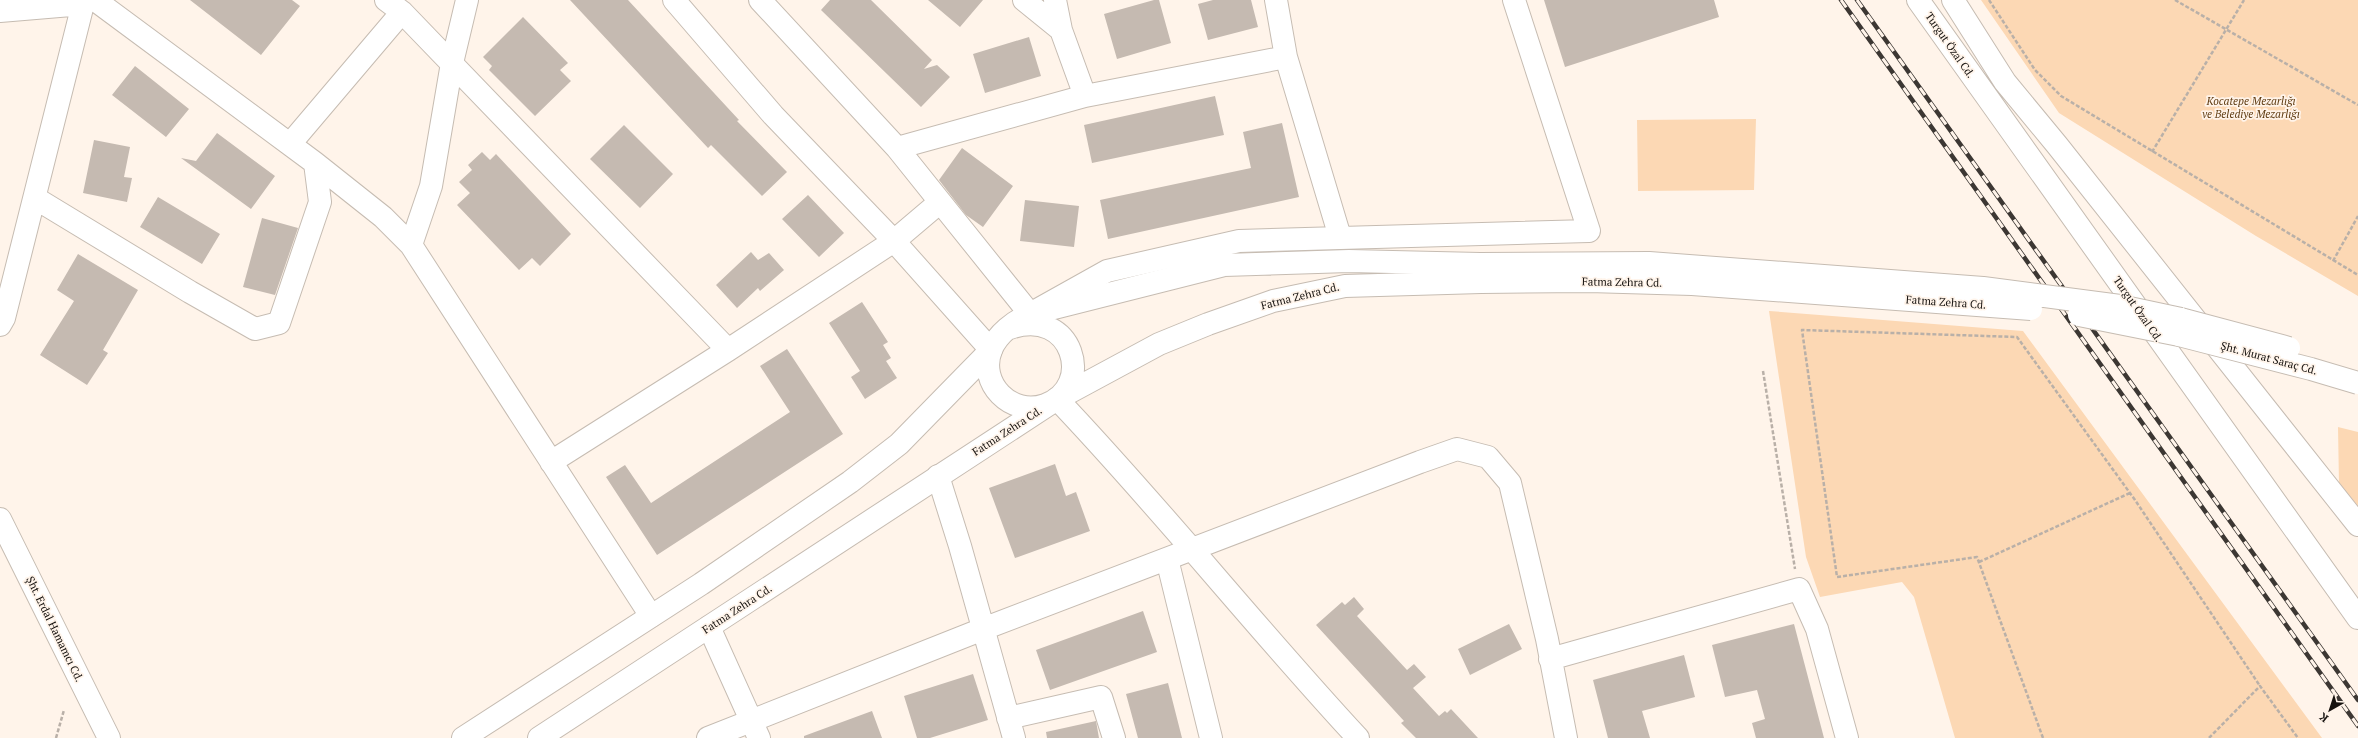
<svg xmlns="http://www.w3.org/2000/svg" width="2358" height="738" font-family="'PT Serif',serif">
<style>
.green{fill:#fcd8b4}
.building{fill:#c5bab1}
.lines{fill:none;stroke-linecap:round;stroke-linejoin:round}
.minor-casing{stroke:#c6bcb2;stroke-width:24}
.major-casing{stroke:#c6bcb2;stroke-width:24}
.path{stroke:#b9b0a8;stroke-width:2.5;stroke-dasharray:4 2;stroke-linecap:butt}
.minor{stroke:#fff;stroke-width:22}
.major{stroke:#fff;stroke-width:22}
.rail-casing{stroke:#3c3733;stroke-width:4.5}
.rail{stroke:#fff4ea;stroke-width:3;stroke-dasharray:9;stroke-linecap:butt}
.minor-bridge-casing{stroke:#c6bcb2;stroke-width:24;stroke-linecap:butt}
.major-bridge-casing{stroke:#c6bcb2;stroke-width:24;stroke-linecap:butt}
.minor-bridge{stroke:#fff;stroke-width:22}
.major-bridge{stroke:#fff;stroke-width:22}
.labels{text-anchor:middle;stroke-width:3.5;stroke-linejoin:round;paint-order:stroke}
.street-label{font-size:11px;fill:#16120f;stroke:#fff4ea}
.park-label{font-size:11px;font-style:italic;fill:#603c12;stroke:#fff4ea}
</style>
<rect width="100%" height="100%" fill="#fff4ea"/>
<path class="green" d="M 1981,0 L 2358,0 L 2358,296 L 2256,236 L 2059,113 Z
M 1756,119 L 1754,190 L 1638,191 L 1637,120 Z
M 1769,311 L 2023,331 L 2322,738 L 1955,738 L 1914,597 L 1902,582 L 1820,597 L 1806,557 Z
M 2338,427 L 2358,432 L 2358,508 L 2339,485 Z"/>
<path class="building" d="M 190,0 L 292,0 L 300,6 L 261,55 Z
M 570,0 L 628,0 L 739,120 L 737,121 L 787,172 L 762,196 L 711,145 L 708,148 Z
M 830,0 L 871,0 L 932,60 L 924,69 L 937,65 L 950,77 L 921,107 L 821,10 Z
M 928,0 L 983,0 L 960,27 Z
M 1154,0 L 1159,0 L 1171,43 L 1117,59 L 1104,14 Z
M 1213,0 L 1251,0 L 1258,27 L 1208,40 L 1198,4 Z
M 1544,0 L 1714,0 L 1719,17 L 1565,67 Z
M 523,17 L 568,63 L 560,70 L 571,81 L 535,116 L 489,70 L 492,66 L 483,57 Z
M 1029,37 L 1041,76 L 985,93 L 973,54 Z
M 135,66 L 189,109 L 166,137 L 112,95 Z
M 1215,96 L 1224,135 L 1092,163 L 1084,125 Z
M 1282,123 L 1299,197 L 1108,239 L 1100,200 L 1251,168 L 1243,132 Z
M 624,125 L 673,174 L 640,208 L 590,159 Z
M 217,133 L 275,176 L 251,209 L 181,158 L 196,161 Z
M 94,140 L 130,147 L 124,177 L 132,178 L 127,202 L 83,193 Z
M 962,148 L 1013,186 L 983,227 L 966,215 L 939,180 Z
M 482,152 L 490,160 L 496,154 L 571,234 L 540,266 L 532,258 L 519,270 L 457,205 L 470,193 L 459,182 L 472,170 L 468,165 Z
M 808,195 L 844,233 L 819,257 L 782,219 Z
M 158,197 L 220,234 L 202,264 L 140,227 Z
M 1025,200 L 1079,206 L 1074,247 L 1020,241 Z
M 262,218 L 298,228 L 275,295 L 243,287 Z
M 751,252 L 758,260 L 769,253 L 784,270 L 760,291 L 758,288 L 737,308 L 716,285 Z
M 78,254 L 138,290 L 103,350 L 108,353 L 87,385 L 40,355 L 74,301 L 57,290 Z
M 862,302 L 888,342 L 883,345 L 891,358 L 886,361 L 897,378 L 865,399 L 851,377 L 860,371 L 829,323 Z
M 787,349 L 843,434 L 657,555 L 606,477 L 625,465 L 651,503 L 790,412 L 760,366 Z
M 1055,464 L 1066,496 L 1076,492 L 1090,531 L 1015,558 L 989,488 Z
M 1354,597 L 1364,609 L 1357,616 L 1407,670 L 1414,664 L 1426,677 L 1413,688 L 1439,716 L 1445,711 L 1447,713 L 1451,709 L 1478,738 L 1416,738 L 1401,723 L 1404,721 L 1316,625 L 1342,602 L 1345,605 Z
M 1143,611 L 1157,652 L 1050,690 L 1036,650 Z
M 1509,624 L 1522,649 L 1470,675 L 1458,649 Z
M 1794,624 L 1824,738 L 1756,738 L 1752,723 L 1765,719 L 1757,690 L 1725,697 L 1712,645 Z
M 1684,655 L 1695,697 L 1642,711 L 1650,738 L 1608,738 L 1593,680 Z
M 973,674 L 988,720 L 930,738 L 917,738 L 904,696 Z
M 1168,683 L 1182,738 L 1138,738 L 1126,694 Z
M 872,711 L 882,738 L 804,738 L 804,736 Z
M 1096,721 L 1099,738 L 1047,738 L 1046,732 Z"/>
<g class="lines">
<g class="minor-casing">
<path id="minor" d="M 386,0 L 402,12 L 728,350
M 674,0 L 773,115 L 894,241 L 991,350
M 760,0 L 897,148 L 1030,314 L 1107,271 L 1239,241 L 1589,231 L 1514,0
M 1024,0 L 1061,30
M 1055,0 L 1061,30 L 1085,96
M 1276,0 L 1286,57 L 1340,237
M 0,11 L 83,4
M 290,144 L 402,12
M 897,148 L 1085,96 L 1286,57
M 315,163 L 383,217 L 411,245 L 651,616
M 35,198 L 190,292 L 255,329 L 279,323 L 320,202 L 315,163 L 95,0
M 411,245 L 431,186 L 452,63 L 467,0
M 0,325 L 4,318 L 84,0
M 1057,399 C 1161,508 1255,627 1358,738
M 551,462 L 728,350 L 894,241 L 940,202
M 938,476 L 960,546 L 1014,738
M 0,519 L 109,738
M 1167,559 L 1211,738
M 709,627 L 759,738
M 1550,659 L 1799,589 L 1817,629 L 1847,738
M 1008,718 L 1101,697 L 1114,738
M 708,738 L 983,629 L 1420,462 L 1457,449 L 1488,457 L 1510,483 L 1547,639 L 1566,738"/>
</g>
<g class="major-casing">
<path id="major" d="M 1918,0 L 2358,618
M 1953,0 L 2005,82 L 2057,145 L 2358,525
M 1010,328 C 1073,306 1096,387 1045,405 C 1011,417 978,383 991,350 C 997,334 1015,321 1030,314 L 1224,265 L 1349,261 L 1480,264
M 463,738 L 701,584 L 850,482 L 899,444 L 991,350
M 539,738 L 1057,399 L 1159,344 L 1208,324 L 1273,301 L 1345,286 L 1481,282"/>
</g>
<path class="path" d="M 1989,0 L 2035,70 L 2061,96 L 2358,275
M 2175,0 L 2358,105
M 2152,152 L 2244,0
M 2333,261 L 2358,216
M 1763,371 L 1795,569
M 1979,562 L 2130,493
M 56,738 L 64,710
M 2043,738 L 1977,557 L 1837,577 L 1802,330 L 2017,337 L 2135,500 L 2260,686
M 2209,738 L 2260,686 L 2298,738"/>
<use href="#minor" class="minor"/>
<use href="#major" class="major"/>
<g class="rail-casing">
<path id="rail" d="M 1841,0 L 2358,726
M 1857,0 L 2358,700"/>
</g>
<use href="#rail" class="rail"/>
<g class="minor-bridge-casing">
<path id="minor-bridge" d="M 2181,319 L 2289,348
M 2179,335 L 2311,369 L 2358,383"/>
</g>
<g class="major-bridge-casing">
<path id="major-bridge" d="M 1480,264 L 1649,263 L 1983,288 L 2120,306 L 2181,319
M 1481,282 L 1589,281 L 1692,284 L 2031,309
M 2079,315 L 2179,335"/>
</g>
<use href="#minor-bridge" class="minor-bridge"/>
<use href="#major-bridge" class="major-bridge"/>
</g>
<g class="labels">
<g class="street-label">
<text transform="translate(1950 45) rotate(55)" y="4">Turgut Özal Cd.</text>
<text transform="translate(1622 282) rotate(1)" y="4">Fatma Zehra Cd.</text>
<text transform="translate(1300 296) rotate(-14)" y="4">Fatma Zehra Cd.</text>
<text transform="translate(1946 302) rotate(4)" y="4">Fatma Zehra Cd.</text>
<text transform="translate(2138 309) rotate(55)" y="4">Turgut Özal Cd.</text>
<text transform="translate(2269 358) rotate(15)" y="4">Şht. Murat Saraç Cd.</text>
<text transform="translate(1007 431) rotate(-33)" y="4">Fatma Zehra Cd.</text>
<text transform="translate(737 609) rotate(-33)" y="4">Fatma Zehra Cd.</text>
<text transform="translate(55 629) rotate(64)" y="4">Şht. Erdal Hamamcı Cd.</text>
</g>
<g class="park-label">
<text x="2251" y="105">Kocatepe Mezarlığı<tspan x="2251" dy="13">ve Belediye Mezarlığı</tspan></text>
</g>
</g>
<g transform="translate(2330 710) rotate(219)" stroke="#fff4ea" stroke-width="3" paint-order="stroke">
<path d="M0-3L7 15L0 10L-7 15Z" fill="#16120f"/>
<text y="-6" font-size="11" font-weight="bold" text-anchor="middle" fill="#16120f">K</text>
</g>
</svg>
